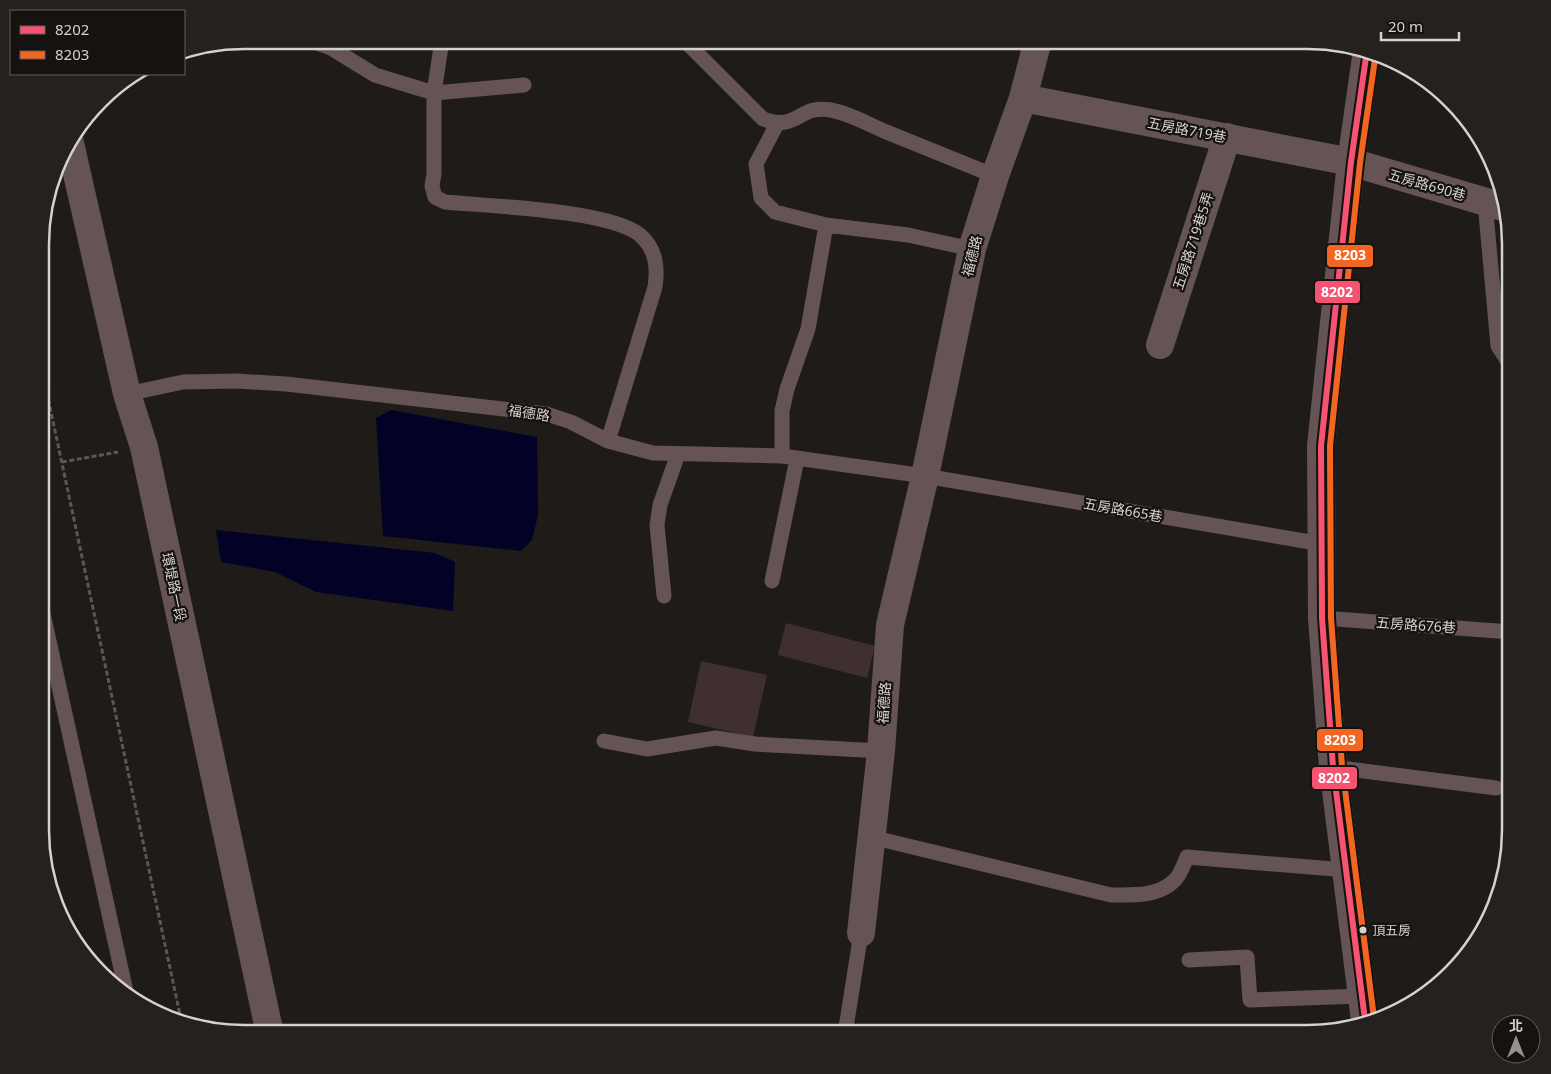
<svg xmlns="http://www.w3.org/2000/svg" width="1551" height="1074" font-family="'Noto Sans','Noto Sans TC',sans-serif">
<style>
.water{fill:#030226}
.building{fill:#3f302f}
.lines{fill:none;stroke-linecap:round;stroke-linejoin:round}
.path{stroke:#605556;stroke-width:3;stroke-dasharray:5 2.5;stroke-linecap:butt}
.service{stroke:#655356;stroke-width:15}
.minor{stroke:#655356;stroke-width:28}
.bus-1-casing{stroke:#16120f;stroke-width:10}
.bus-2-casing{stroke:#16120f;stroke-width:10}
.bus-1{stroke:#f65372;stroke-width:6}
.bus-2{stroke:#f26522;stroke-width:6}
.bus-dot{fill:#d4d1cf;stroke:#16120f;stroke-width:2}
.labels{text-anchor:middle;stroke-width:4.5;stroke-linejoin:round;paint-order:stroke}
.bus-label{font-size:13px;fill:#d4d1cf;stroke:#16120f;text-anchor:start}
.street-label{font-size:14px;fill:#d4d1cf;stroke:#16120f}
.rim{fill:none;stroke:#d4d1cf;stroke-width:2.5}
.line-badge{stroke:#16120f;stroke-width:2}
.badge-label{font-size:14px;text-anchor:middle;font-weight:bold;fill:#fff}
</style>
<rect width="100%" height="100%" fill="#1e1b19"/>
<path class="water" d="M 391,410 L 537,437 L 538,515 L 532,540 L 521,551 L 383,536 L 376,418 Z
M 216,530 L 435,553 L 455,562 L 453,611 L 316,592 L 275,572 L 221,562 Z"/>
<path class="building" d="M 786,623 L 875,646 L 867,678 L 778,655 Z
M 701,661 L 767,675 L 753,737 L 688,722 Z"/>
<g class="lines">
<path class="path" d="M 42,370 L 182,1024
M 62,462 L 118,452"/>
<path class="service" d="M 308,40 L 331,48 L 375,75 L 434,93 L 524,85
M 442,40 L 434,93 L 434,174 L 432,186 L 435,197 L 445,202 C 488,206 609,210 640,235 C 656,249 658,267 655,287 L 608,441
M 684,40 L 763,119 C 799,132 798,104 831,110 C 851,114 866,123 884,131 C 921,146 958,161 995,176
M 777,124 L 756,164 L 761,198 L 775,212 L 826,225
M 1485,202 L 1498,346 L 1511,366
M 127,394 L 183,382 L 237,381 L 286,384 L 547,414 L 571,422 L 608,441 L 653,453 L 782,456 L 925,476 L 1322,544
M 782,456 L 782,411 L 787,389 L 808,329 L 826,225 L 908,235 L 972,249
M 772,581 L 797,459
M 664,596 L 657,525 L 660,505 L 678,454
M 42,609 L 127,996
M 1322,618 L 1511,632
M 604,741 L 647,749 L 716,738 L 755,744 L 881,751
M 1333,767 L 1496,788
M 871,837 L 1111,895 C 1132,895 1157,897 1174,881 C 1180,876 1184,864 1187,857 L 1346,870
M 1189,960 L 1247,957 L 1250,1000 L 1362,996
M 845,1034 L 861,933"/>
<path class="minor" d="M 1023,98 L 1351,162 L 1503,207
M 70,143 L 127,394 L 144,447 L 270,1034
M 1160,345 L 1227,137
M 861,933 L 881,751 L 890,625 L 925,476 L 972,249 L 995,176 L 1023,98 L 1038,40
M 1365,1020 L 1333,767 L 1322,618 L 1321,446 L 1351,162 L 1367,50"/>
<g class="bus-1-casing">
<path id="bus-1" d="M 1365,1020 L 1333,767 L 1322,618 L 1321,446 L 1351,162 L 1367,50"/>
</g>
<g class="bus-2-casing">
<path id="bus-2" d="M 1374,1018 L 1342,766 L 1331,618 L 1330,446 L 1360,163 L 1376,52"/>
</g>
<use href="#bus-1" class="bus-1"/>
<use href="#bus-2" class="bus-2"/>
</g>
<circle class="bus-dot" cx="1363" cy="930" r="4.5"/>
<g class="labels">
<g class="bus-label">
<text x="1372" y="935">頂五房</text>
</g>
<g class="street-label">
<text transform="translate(1187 130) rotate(11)" y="5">五房路719巷</text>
<text transform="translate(1427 185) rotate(16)" y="5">五房路690巷</text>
<text transform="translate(1193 241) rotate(-72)" y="5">五房路719巷5弄</text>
<text transform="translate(972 256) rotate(-76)" y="5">福德路</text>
<text transform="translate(529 413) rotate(9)" y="5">福德路</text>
<text transform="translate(1123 510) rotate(10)" y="5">五房路665巷</text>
<text transform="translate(174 587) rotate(78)" y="5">環堤路一段</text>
<text transform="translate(1416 625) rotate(4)" y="5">五房路676巷</text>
<text transform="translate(884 703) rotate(-86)" y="5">福德路</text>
</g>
</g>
<path d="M0 0H1551V1074H0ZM244 49H1307A195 195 0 0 1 1502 244V830A195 195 0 0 1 1307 1025H244A195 195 0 0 1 49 830V244A195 195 0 0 1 244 49Z" fill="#25211e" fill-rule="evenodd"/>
<path class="rim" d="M244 49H1307A195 195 0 0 1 1502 244V830A195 195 0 0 1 1307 1025H244A195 195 0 0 1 49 830V244A195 195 0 0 1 244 49Z"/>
<g class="line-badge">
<rect x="1326" y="244" width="48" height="24" rx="5" fill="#f26522"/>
<rect x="1314" y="280" width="47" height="24" rx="5" fill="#f65372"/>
<rect x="1316" y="728" width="48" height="24" rx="5" fill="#f26522"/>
<rect x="1311" y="766" width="47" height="24" rx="5" fill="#f65372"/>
</g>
<g class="badge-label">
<text x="1350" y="260">8203</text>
<text x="1337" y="297">8202</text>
<text x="1340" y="745">8203</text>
<text x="1334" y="783">8202</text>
</g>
<rect x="10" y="10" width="175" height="65" fill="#16120f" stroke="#625e5c"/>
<rect x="20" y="26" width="25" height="8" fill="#f65372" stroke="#625e5c"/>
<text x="55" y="35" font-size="15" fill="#d4d1cf">8202</text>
<rect x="20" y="51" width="25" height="8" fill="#f26522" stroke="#625e5c"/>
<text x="55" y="60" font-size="15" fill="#d4d1cf">8203</text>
<g transform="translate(1516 1039)"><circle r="24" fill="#16120f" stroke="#625e5c"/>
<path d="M0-4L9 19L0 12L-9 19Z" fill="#94918f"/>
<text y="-8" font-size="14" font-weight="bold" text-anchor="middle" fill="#d4d1cf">北</text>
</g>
<path d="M1381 32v8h78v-8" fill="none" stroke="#d4d1cf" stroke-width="2.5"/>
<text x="1388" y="32" font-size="15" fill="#d4d1cf" stroke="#16120f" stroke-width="4" paint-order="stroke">20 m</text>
</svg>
